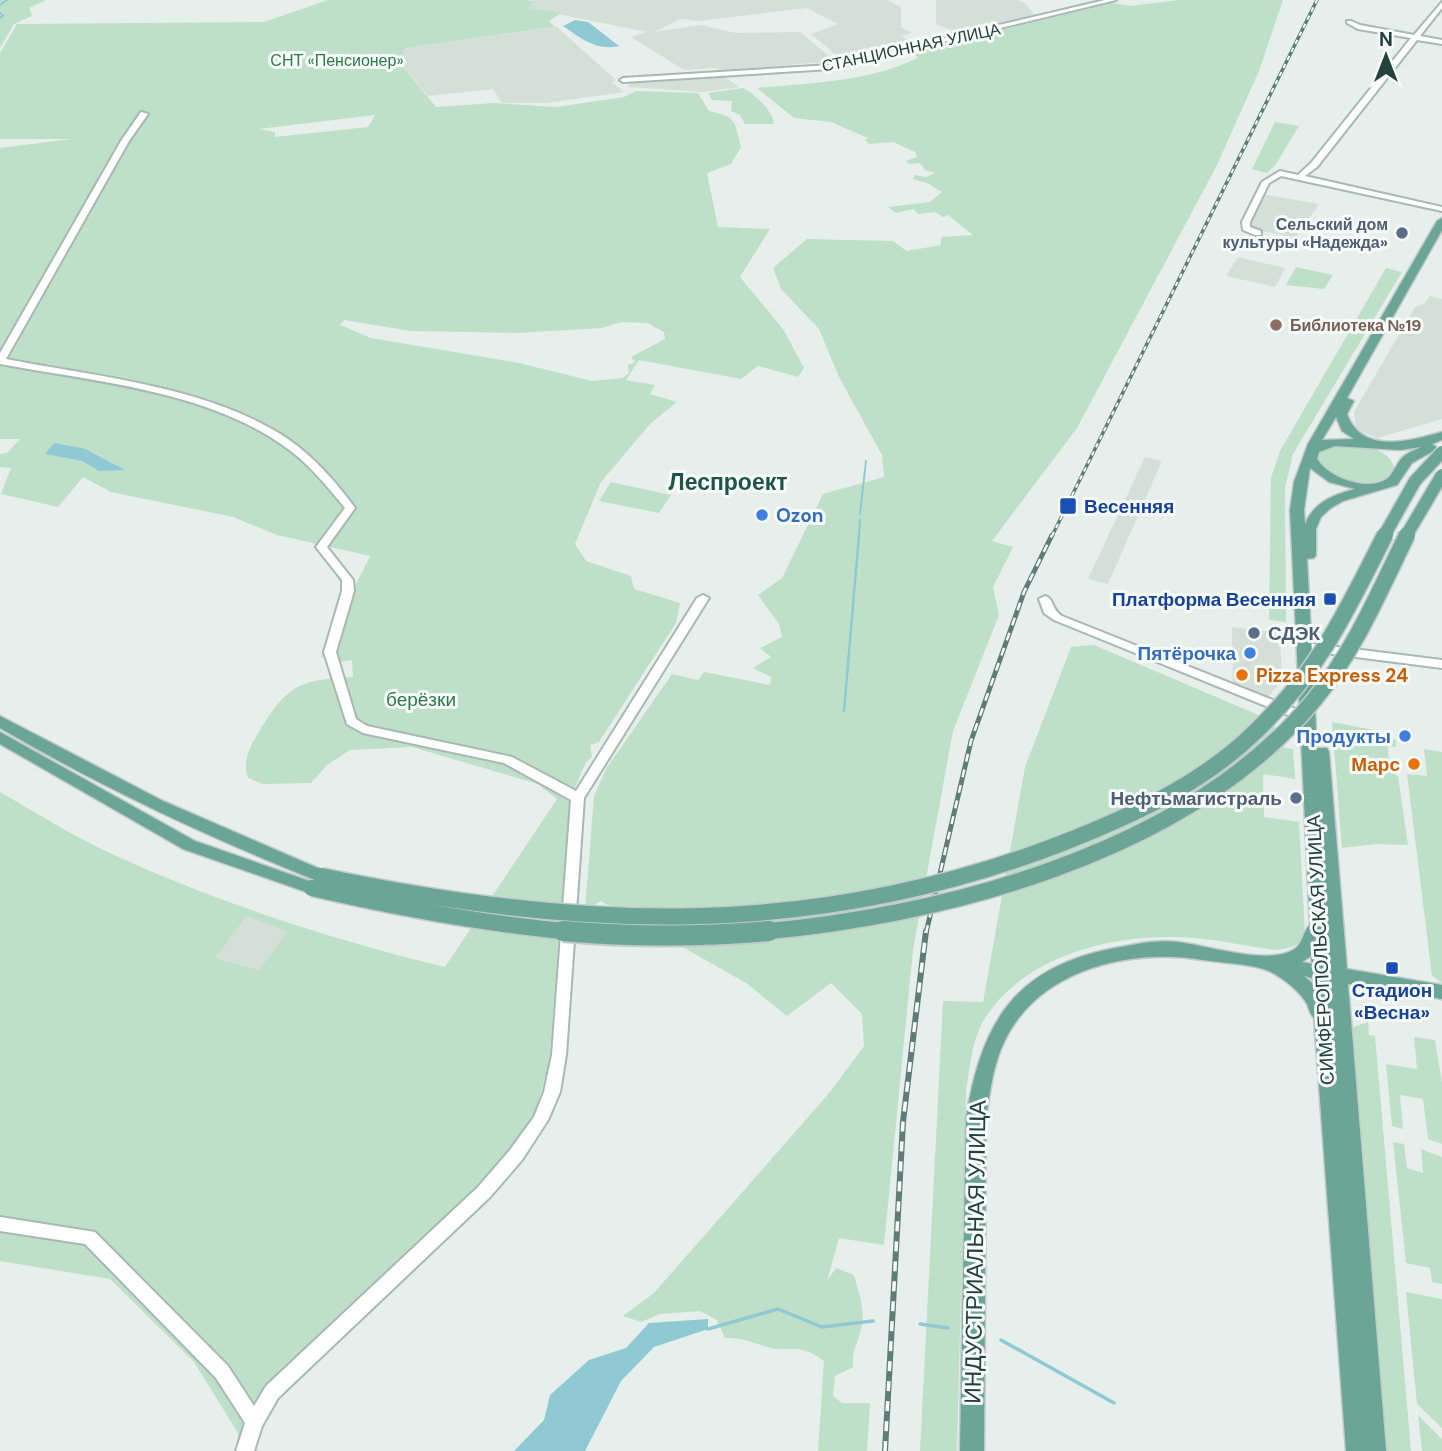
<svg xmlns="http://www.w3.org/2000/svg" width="1442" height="1451" font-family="'DM Sans',sans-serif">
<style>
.built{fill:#d4dfda}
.green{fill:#bfe0c8;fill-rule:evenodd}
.water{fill:#8ec9d4}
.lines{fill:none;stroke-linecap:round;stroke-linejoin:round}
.stream-far2{stroke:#8ec9d4;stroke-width:2}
.stream-far1{stroke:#8ec9d4;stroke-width:2.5}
.stream{stroke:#8ec9d4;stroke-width:3.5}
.minor-casing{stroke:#a8b8b2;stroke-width:4}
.major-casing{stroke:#c2cac8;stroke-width:3}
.minor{fill:#fff;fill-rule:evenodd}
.major{fill:#6aa596;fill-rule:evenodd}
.rail-far2-casing{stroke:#5f7d75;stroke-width:3.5}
.rail-far1-casing{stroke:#5f7d75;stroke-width:5}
.rail-casing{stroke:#5f7d75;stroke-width:6}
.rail-far2{stroke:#f7fbf9;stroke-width:2;stroke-dasharray:4.5;stroke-linecap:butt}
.rail-far1{stroke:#f7fbf9;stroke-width:2.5;stroke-dasharray:8;stroke-linecap:butt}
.rail{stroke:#f7fbf9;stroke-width:3.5;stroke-dasharray:10;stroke-linecap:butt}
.major-bridge-far2-casing{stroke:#c2cac8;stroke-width:15;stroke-linecap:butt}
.major-bridge-far1-casing{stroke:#c2cac8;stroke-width:19;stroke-linecap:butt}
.major-bridge-casing{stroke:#c2cac8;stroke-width:24;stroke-linecap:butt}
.major-bridge-far2{stroke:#6aa596;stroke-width:12}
.major-bridge-far1{stroke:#6aa596;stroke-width:16}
.major-bridge{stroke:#6aa596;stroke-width:20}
.service-dot{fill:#5c6f8a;stroke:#f7fbf9;stroke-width:2.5}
.education-dot{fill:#8d6e63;stroke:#f7fbf9;stroke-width:2.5}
.transit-dot{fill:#1a4fb4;stroke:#f7fbf9;stroke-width:2.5}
.shop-dot{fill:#3f7fe0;stroke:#f7fbf9;stroke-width:2.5}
.food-dot{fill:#e8710a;stroke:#f7fbf9;stroke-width:2.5}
.labels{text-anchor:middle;stroke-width:6;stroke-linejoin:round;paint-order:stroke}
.far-street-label{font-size:16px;fill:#24423a;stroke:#f7fbf9}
.far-park-label{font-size:16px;fill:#2d7a4b;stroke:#f7fbf9}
.far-service-label{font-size:16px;font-weight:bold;fill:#4e5e75;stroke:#f7fbf9;text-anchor:end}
.far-education-label{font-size:16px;font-weight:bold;fill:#785e54;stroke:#f7fbf9;text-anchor:start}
.transit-label{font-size:19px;font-weight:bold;fill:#164399;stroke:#f7fbf9;text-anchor:start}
.shop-label{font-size:19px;font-weight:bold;fill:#366cbe;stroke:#f7fbf9;text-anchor:end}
.service-label{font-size:19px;font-weight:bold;fill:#4e5e75;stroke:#f7fbf9;text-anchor:start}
.food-label{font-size:19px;font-weight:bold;fill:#c56008;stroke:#f7fbf9;text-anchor:start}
.park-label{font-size:19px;fill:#2d7a4b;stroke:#f7fbf9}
.street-label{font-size:19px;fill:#24423a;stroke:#f7fbf9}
.quarter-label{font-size:23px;font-weight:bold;fill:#1f5548;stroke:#f7fbf9}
.near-street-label{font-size:23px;fill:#24423a;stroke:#f7fbf9}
</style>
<rect width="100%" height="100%" fill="#e6efeb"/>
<path class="built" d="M 534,0 L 887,0 L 901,7 L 901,27 L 912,33 L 901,36 L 916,43 L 841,59 L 811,34 L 838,24 L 807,8 L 698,21 L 681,19 L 654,32 L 701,25 L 736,33 L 800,32 L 835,61 L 719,71 L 717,68 L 684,70 L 631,37 L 647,32 L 528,8 Z
M 936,0 L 1018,0 L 1026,4 L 1034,15 L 956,32 L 936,24 Z
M 557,27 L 616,80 L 612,82 L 624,92 L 546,103 L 502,103 L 493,89 L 428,96 L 396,59 L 406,48 Z
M 721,75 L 740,87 L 702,92 L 628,87 L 633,81 Z
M 1262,194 L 1319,204 L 1295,238 L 1249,228 L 1248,220 Z
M 1238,257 L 1285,268 L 1275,287 L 1226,276 Z
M 1430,296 L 1442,299 L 1442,419 L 1377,438 L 1365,433 L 1356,428 L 1354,412 L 1415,307 L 1424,304 Z
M 1145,457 L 1162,461 L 1108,584 L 1088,579 Z
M 1232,627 L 1280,633 L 1282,680 L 1266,699 L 1233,685 Z
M 248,915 L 288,930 L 259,970 L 216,958 Z"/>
<path class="green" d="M 0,0 L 46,0 L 29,8 L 32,16 L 14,24 L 0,48 Z
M 328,0 L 526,0 L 534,1 L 529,8 L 561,13 L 549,21 L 555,27 L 406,48 L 397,60 L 436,107 L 494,103 L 556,107 L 624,97 L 636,91 L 698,93 L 709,111 C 737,117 734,120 741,147 L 731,164 L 707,173 L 718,227 L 770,229 L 740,277 L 783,329 L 804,368 L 798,377 L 758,366 L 741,379 L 639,360 L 626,380 L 655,385 L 650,394 L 677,402 L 651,423 L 601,482 L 575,544 L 586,561 L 631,576 L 634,589 L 680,603 L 676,623 L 599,742 L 590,745 L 592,757 L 586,762 L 570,799 L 549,1064 L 534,1116 L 514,1146 L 475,1190 L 282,1370 L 252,1404 L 237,1451 L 238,1433 L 194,1362 L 110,1279 L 0,1261 L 0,792 C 37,813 74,837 112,854 C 216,902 334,940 445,967 L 557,799 L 538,784 L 412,747 L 350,750 L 327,765 L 311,783 L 263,784 L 248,778 C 242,760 250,747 259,732 C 286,686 300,679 353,677 L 352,660 L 333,663 L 321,656 L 370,556 L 277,535 L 233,517 L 111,492 L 83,477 L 58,507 L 1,494 L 11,468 L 0,467 L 0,454 L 7,453 L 20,439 L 0,439 L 0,148 L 72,139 L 0,139 L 0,53 L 17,24 L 264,22 ZM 375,115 L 368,127 L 275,137 L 275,132 L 259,129 ZM 344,320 L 411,331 L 517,333 L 602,328 L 621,322 L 647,323 L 664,332 L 665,339 L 631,357 L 635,362 L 628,365 L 629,373 L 622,378 L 592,381 L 519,363 L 371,338 L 340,325 ZM 91,451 L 124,470 L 95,469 L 82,461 L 45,453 ZM 247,916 L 287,931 L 259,970 L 216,958 Z
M 1179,0 L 1283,0 L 1259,71 L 1217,165 L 1077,428 L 992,541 L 1013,547 L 993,587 L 999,615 L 953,731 L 913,950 L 884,1245 L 839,1238 L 827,1281 L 836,1268 L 854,1275 C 859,1293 866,1312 861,1330 C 857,1346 852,1348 853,1367 L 835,1376 L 833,1396 L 842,1403 L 870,1403 L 867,1451 L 818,1451 L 824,1361 C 795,1340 791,1355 764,1346 C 747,1341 744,1338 725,1338 L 717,1320 L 700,1311 L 660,1314 L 641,1322 L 623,1316 L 654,1293 L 830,1092 L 864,1046 L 862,1014 L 831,983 L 787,1016 L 746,983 L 601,901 L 585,910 L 594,796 L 606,769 L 672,674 L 698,680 L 704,672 L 770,685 L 771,677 L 753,668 L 771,657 L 760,648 L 782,637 L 779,624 L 758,595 L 782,578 L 823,494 L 884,477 L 882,455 L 839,377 L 819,329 L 781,289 L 773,268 L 807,239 L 893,241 L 907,251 L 941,245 L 941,237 L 973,235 L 948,215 L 943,217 L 935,212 L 918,214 L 914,209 L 896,213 L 888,207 L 930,202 L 942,192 L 927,183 L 913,179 L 915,175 L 926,177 L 935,173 L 925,170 L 920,163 L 909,164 L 906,161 L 917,157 L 915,152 L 893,142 L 869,144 L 865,140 L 868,138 L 831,122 L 794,118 L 757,88 C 811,83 868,82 918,58 L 912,52 L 1112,3 L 1130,6 Z
M 743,88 C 755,94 773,111 774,124 L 745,124 L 740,115 L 731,111 L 732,101 L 712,100 L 708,93 Z
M 1275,122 L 1299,126 L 1276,164 L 1267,173 L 1252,169 Z
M 1296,267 L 1333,275 L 1324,289 L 1286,285 Z
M 1386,268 L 1402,272 L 1293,454 L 1285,488 L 1286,622 L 1269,620 L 1271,478 L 1280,451 Z
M 1334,444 C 1355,446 1391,444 1395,471 C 1373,494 1336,483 1317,461 L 1317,455 Z
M 611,482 L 671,495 L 659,513 L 599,501 Z
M 1094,645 L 1275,722 L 1275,746 L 1293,749 L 1295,779 L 1263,774 L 1264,817 L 1299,822 L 1305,934 C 1300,947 1289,948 1277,950 C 1249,947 1221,940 1193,938 C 1121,932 1030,952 987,1015 C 972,1036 970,1068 966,1092 L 957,1451 L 920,1451 L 943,1001 L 983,1002 L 1025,767 L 1071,647 Z
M 1332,722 L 1379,731 L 1379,736 L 1396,740 L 1396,747 L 1388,746 L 1389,771 L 1398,776 L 1408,845 L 1376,844 L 1342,848 Z
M 1424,749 L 1442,752 L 1442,983 L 1432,976 L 1407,774 L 1427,776 Z
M 1368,1022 L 1369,1035 L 1375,1036 L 1411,1451 L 1383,1451 L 1351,1034 L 1354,1027 Z
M 1414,1037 L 1435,1040 L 1442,1083 L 1442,1144 L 1428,1139 L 1423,1099 L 1400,1095 L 1403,1129 L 1392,1126 L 1386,1064 L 1417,1069 Z
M 1393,1142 L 1404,1144 L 1407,1168 L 1423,1173 L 1421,1149 L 1442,1157 L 1442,1284 L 1432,1282 L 1430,1268 L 1406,1263 Z
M 1406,1292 L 1442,1299 L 1442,1428 L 1417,1404 Z
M 1418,1415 L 1442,1439 L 1442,1451 L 1422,1451 Z"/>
<path class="water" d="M 575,20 L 588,22 L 619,46 C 596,51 582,39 563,26 Z
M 54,443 L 86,449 L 125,470 L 99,471 L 82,461 L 45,454 Z
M 708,1319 L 708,1329 L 654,1347 L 621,1381 L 585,1451 L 514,1451 L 544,1420 L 550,1395 L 589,1360 L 626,1348 L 649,1323 Z"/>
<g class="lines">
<path class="stream-far2" d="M 0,5 L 7,0
M 0,13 L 3,16 L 0,18
M 860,514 L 866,461
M 859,536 L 860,520"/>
<path class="stream-far1" d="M 844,711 L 859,535"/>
<path class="stream" d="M 920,1324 L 948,1328
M 708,1329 L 778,1309 L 822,1327 L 873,1321
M 1001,1340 L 1114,1403"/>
<g class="minor-casing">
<path id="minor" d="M 1105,0 L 1116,0 L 830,69 L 623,82 L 620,80 L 623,78 L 830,65 Z
M 1442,2 L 1442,8 L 1420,36 L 1442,40 L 1442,44 L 1417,40 L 1317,167 L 1305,176 L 1442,207 L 1442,211 L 1281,176 L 1269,183 L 1250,222 L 1250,227 L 1261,231 L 1261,235 L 1255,235 L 1243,230 L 1242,222 L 1262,182 L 1280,171 L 1298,175 L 1311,163 L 1411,38 L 1358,29 L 1347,23 L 1347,21 L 1351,21 L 1360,25 L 1414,35 Z
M 141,112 L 148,114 L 129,141 L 6,359 C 97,377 209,386 288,439 C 315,458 336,482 355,508 L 327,547 L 353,580 L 354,591 L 336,652 L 356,719 L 367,726 L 512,757 L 576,791 L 697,598 L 703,595 L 709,598 L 584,798 L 566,1055 L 560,1092 L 548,1120 L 522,1160 L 490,1197 L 278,1398 L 262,1426 L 254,1451 L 236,1451 L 245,1423 L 216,1378 L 85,1244 L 0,1231 L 0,1217 L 95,1232 L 228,1366 L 254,1406 L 266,1386 L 478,1187 L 510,1150 L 534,1117 L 544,1092 L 552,1055 L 571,800 L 504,763 L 363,733 L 347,724 L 324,652 L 342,591 L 342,580 L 316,547 L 345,508 C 325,484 307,461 281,444 C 203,390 91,381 0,364 L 0,353 L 121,141 Z
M 1045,596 C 1054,598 1051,609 1062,616 L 1308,714 L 1310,717 L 1304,721 L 1300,720 L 1054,620 L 1044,613 L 1039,599 Z
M 1305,643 L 1442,660 L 1442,668 L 1301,650 L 1299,647 L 1301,644 Z"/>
</g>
<g class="major-casing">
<path id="major" d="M 1442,218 L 1442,230 L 1347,398 L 1354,401 L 1347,414 C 1362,455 1410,441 1442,432 L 1442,440 L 1432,444 L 1436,447 L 1435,450 L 1412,463 L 1397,485 L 1343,501 L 1331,508 L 1321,517 L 1316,529 L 1316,555 L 1314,558 L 1307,559 L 1317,748 L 1327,748 L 1329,752 L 1347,969 L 1442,985 L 1442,999 L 1348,984 L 1386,1451 L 1346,1451 L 1314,1018 C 1310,1014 1309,1009 1307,1004 C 1300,991 1284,979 1271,972 C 1256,964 1222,963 1203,960 C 1130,948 1040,969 1005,1040 C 993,1064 990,1092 986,1118 L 984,1451 L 960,1451 L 966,1118 C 981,1026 1012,969 1110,949 C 1131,945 1157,939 1178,942 C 1209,946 1267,965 1293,950 C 1304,944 1302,932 1310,925 L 1290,510 L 1294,482 L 1308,444 L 1437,221 ZM 1336,417 L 1342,431 L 1354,439 L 1322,440 ZM 1335,446 L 1400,450 L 1421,447 C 1415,450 1407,453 1402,458 C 1396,464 1393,476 1385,480 C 1366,491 1329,478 1317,459 L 1319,452 ZM 1310,468 L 1329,482 L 1355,489 C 1333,495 1314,502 1305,524 L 1304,510 ZM 1311,956 L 1312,964 L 1302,962 ZM 1304,976 L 1312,978 L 1313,984 Z
M 0,716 L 163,801 L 327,872 L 330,876 L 327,880 L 315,880 C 206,836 101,787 0,728 Z
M 0,732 L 195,841 L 318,884 L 321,888 L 318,892 L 312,894 L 183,849 L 0,744 Z"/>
</g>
<use href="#minor" class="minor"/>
<use href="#major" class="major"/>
<g class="rail-far2-casing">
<path id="rail-far2" d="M 1052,536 L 1317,0"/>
</g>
<g class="rail-far1-casing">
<path id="rail-far1" d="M 926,933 L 971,741 L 1024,592 L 1052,535"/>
</g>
<g class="rail-casing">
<path id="rail" d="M 885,1451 L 903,1122 L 926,931"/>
</g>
<use href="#rail-far2" class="rail-far2"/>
<use href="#rail-far1" class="rail-far1"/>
<use href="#rail" class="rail"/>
<g class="major-bridge-far2-casing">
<path id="major-bridge-far2" d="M 1384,536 L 1415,481 L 1442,452
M 1406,536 L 1442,475"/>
</g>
<g class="major-bridge-far1-casing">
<path id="major-bridge-far1" d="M 321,876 C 579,930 810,940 1060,844 C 1129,817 1201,785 1255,732 C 1319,671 1346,612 1385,535
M 312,888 C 402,909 491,925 584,933
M 747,933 C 938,918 1186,855 1314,700 C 1355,650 1379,592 1407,535"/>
</g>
<g class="major-bridge-casing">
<path id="major-bridge" d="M 563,931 C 632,937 700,937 769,931"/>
</g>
<use href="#major-bridge-far2" class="major-bridge-far2"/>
<use href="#major-bridge-far1" class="major-bridge-far1"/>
<use href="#major-bridge" class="major-bridge"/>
</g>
<g class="service-dot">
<circle cx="1402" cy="233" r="7"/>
<circle cx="1254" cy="633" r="7"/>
<circle cx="1296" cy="798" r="7"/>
</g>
<circle class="education-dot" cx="1276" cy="325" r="7"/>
<g class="transit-dot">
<rect x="1059" y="497" width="18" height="18" rx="3.5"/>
<rect x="1323" y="592" width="14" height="14" rx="3.5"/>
<rect x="1385" y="961" width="14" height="14" rx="3.5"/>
</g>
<g class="shop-dot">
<circle cx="762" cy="515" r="7"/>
<circle cx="1250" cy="653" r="7"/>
<circle cx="1405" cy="736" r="7"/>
</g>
<g class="food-dot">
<circle cx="1242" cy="675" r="7"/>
<circle cx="1414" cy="764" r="7"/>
</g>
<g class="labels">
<g class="far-street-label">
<text transform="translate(911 47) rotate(-12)" y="6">СТАНЦИОННАЯ УЛИЦА</text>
</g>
<g class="far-park-label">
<text x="337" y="66">СНТ «Пенсионер»</text>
</g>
<g class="far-service-label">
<text x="1388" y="230">Сельский дом<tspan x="1388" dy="18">культуры «Надежда»</tspan></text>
</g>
<g class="far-education-label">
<text x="1290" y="331">Библиотека №19</text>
</g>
<g class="transit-label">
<text x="1084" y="513">Весенняя</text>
<text x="1316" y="606" text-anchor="end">Платформа Весенняя</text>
<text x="1392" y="997" text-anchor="middle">Стадион<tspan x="1392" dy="22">«Весна»</tspan></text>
</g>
<g class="shop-label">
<text x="776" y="522" text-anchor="start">Ozon</text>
<text x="1236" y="660">Пятёрочка</text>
<text x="1391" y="743">Продукты</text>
</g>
<g class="service-label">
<text x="1268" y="640">СДЭК</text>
<text x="1282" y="805" text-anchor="end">Нефтьмагистраль</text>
</g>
<g class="food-label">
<text x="1256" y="682">Pizza Express 24</text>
<text x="1400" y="771" text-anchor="end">Марс</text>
</g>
<g class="park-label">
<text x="421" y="706">берёзки</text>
</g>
<g class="street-label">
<text transform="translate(1320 950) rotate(-93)" y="7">СИМФЕРОПОЛЬСКАЯ УЛИЦА</text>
</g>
<g class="quarter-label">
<text x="728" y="490">Леспроект</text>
</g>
<g class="near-street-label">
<text transform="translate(975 1252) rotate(-89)" y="8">ИНДУСТРИАЛЬНАЯ УЛИЦА</text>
</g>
</g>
<g transform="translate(1386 56)" stroke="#f7fbf9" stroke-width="5" paint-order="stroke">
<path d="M0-5L12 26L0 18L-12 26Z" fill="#24423a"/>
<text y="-10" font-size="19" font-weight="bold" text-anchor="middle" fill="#24423a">N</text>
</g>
</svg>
